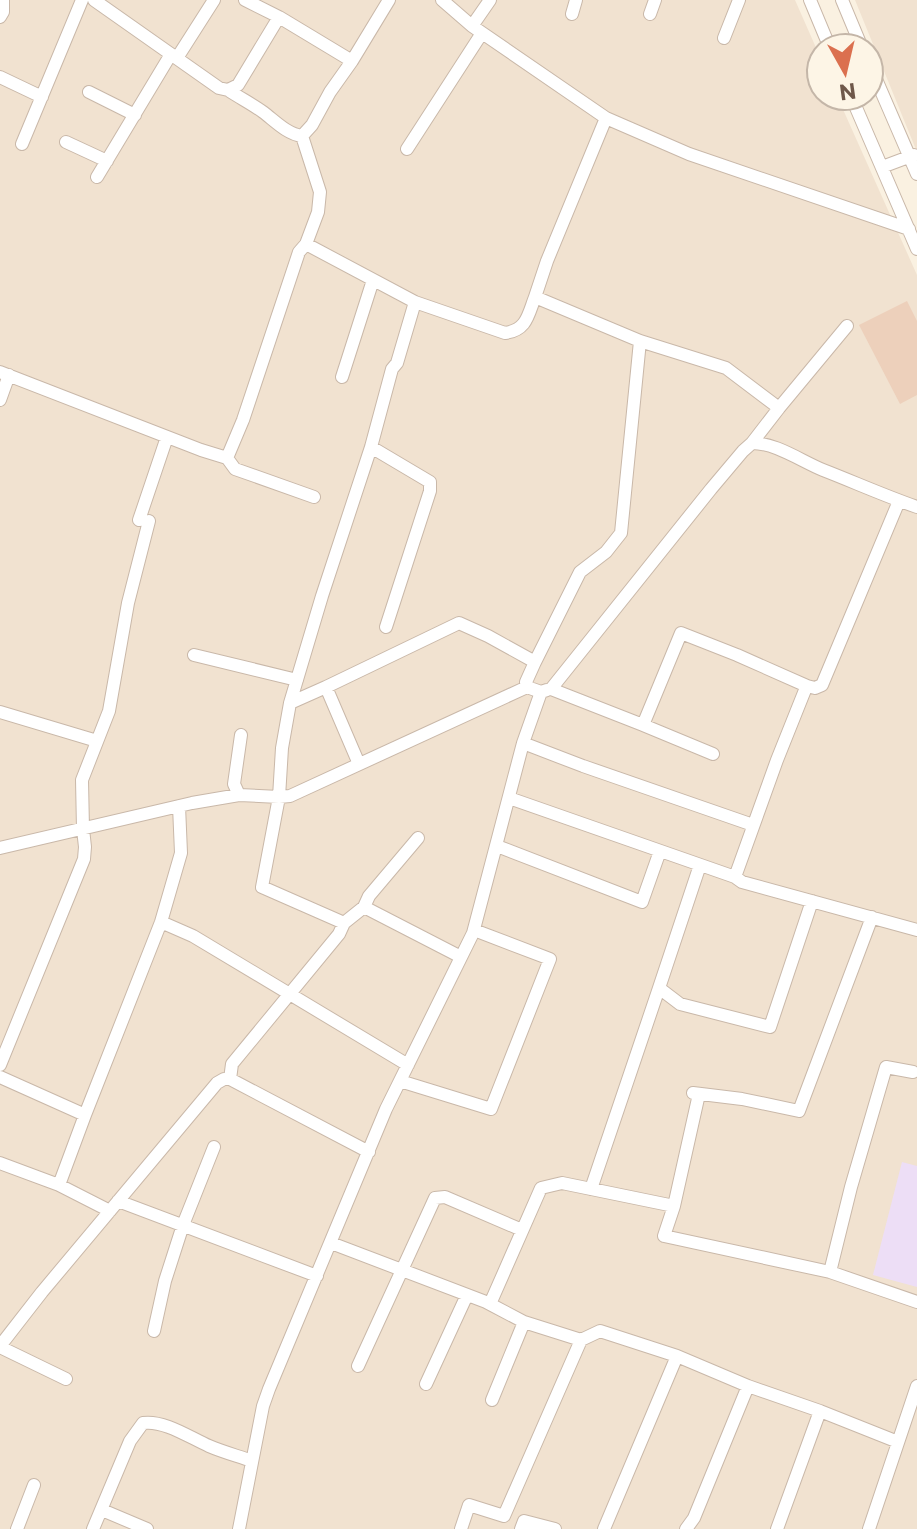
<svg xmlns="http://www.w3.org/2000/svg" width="917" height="1529" font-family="Commissioner,sans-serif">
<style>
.residential{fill:#f1e2d0}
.education{fill:#eddef6}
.building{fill:#edd0bb}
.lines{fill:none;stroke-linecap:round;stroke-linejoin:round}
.minor-casing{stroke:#c9b8a9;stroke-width:14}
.minor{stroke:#fff;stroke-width:12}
</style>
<rect width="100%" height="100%" fill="#faf1e1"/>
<path class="residential" d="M 0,0 L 795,0 L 821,59 L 821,96 L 837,96 L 917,275 L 917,1529 L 0,1529 Z
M 855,0 L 917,0 L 917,152 Z"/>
<path class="education" d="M 902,1162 L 917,1166 L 917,1287 L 873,1275 Z"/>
<path class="building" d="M 907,301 L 917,321 L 917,395 L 900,404 L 859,325 Z"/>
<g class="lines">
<g class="minor-casing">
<path id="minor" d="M 94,0 L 219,88 L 228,90 L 238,85 L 279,17
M 245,0 L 279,17 L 352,61
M 442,0 L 472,26 L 606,118 L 689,154 L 909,229
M 810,0 L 830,48
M 842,0 L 862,48
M 572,14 L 576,0
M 650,14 L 655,0
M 0,17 L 3,12 L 3,0
M 472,26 L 490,0
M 724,38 L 739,0
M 177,58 L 214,0
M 869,63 L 917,174
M 0,77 L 42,97
M 228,90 C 240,98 252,104 263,112 C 275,121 287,134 302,136 L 312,125 L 330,92 L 352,61 L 389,0
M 89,92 L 135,115
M 851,96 L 917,249
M 606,118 L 547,261 L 535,297 L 640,341 L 726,368 L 779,408 L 752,443
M 302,136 L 320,192 L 318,212 L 306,244
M 66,142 L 107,161
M 22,144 L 82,0
M 407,149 L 482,33
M 882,167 L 914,155
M 97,177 L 171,54
M 0,372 L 201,450 L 227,458 L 243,420 L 299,252 L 306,244 L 415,302 L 505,333 C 527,330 528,315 535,297
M 342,377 L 373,280
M 0,400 L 9,375
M 779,408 L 847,326
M 371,447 L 430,482 L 430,491 L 386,627
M 227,458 L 235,469 L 314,497
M 899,501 L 822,685 L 815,688 L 807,686 L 805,690 L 777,760 L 735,877 L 742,882 L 917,930
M 139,520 L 167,437
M 194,655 L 297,680
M 807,686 L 737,655 L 681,633 L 643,725 L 551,689 L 711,489 L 743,451 L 752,443 C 776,443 801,461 823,470 C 854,482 885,496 917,507
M 527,687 L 526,682 L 535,662 L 580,572 L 606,552 L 621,533 L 640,341
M 547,690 L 541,692 L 523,743 L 583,766 L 753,825
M 290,703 L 326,687
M 0,712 L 97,741
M 643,725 L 713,754
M 359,764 L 326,687 L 459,623 L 488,636 L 535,662
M 239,795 L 234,784 L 241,735
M 509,798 L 735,877
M 497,846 L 642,902 L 660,851
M 0,848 L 192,803 L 239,795 L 279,797 L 290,796 L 527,687 L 541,692
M 700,865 L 659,988 L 680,1004 L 770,1027 L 812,901
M 364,907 L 461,957
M 161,922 L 193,936 L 408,1065
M 344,923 L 262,887 L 279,797 L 282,748 L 290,703 L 322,596 L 371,447 L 392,369 L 397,363 L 415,302
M 0,1065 L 84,859 L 85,847 L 83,829 L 82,780 L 109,711 L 128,603 L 149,521
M 913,1072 L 886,1067 L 851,1187 L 830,1272 L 917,1302
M 0,1077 L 85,1115
M 230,1079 L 232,1064 L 339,934 L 344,923 L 364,907 L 369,896 L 418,838
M 400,1081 L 491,1109 L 550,959 L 474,930
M 693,1093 L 742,1099 L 799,1111 L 872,917
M 0,1163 L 59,1185 L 110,1211
M 59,1185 L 85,1115 L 161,922 L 181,853 L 179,806
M 591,1189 L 659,988
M 118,1201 L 317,1276
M 674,1206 L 664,1236 L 830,1272
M 331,1243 L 486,1302 L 524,1322 L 581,1340
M 490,1304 L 541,1188 L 562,1183 L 674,1206 L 699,1094
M 154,1331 L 165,1281 L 183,1225 L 214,1147
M 0,1346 L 42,1292 L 217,1083 L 224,1079 L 230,1079 L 369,1152
M 0,1347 L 66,1379
M 358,1366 L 435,1198 L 445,1197 L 522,1230
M 426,1384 L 467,1295
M 492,1400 L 524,1322
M 102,1510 L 147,1529
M 17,1529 L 34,1485
M 93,1529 L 130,1441 L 143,1423 C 164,1420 189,1437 209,1446 C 223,1452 238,1456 252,1461
M 239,1529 L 263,1406 L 269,1389 L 386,1109 L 473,933 L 523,743
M 461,1529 L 469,1505 L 504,1516 L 581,1340 L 600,1331 L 677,1356 L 748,1386 L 820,1411 L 898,1442
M 521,1529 L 524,1521 L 555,1529
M 604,1529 L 677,1356
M 686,1529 L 694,1518 L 748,1386
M 777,1529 L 820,1411
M 869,1529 L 917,1386"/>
</g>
<use href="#minor" class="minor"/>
</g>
<g transform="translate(845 72) rotate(172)"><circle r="38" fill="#fdf5e6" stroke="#c4b6a8" stroke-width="2"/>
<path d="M0-6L14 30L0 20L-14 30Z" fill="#db704f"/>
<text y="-12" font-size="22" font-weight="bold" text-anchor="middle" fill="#6f584a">N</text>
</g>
</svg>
